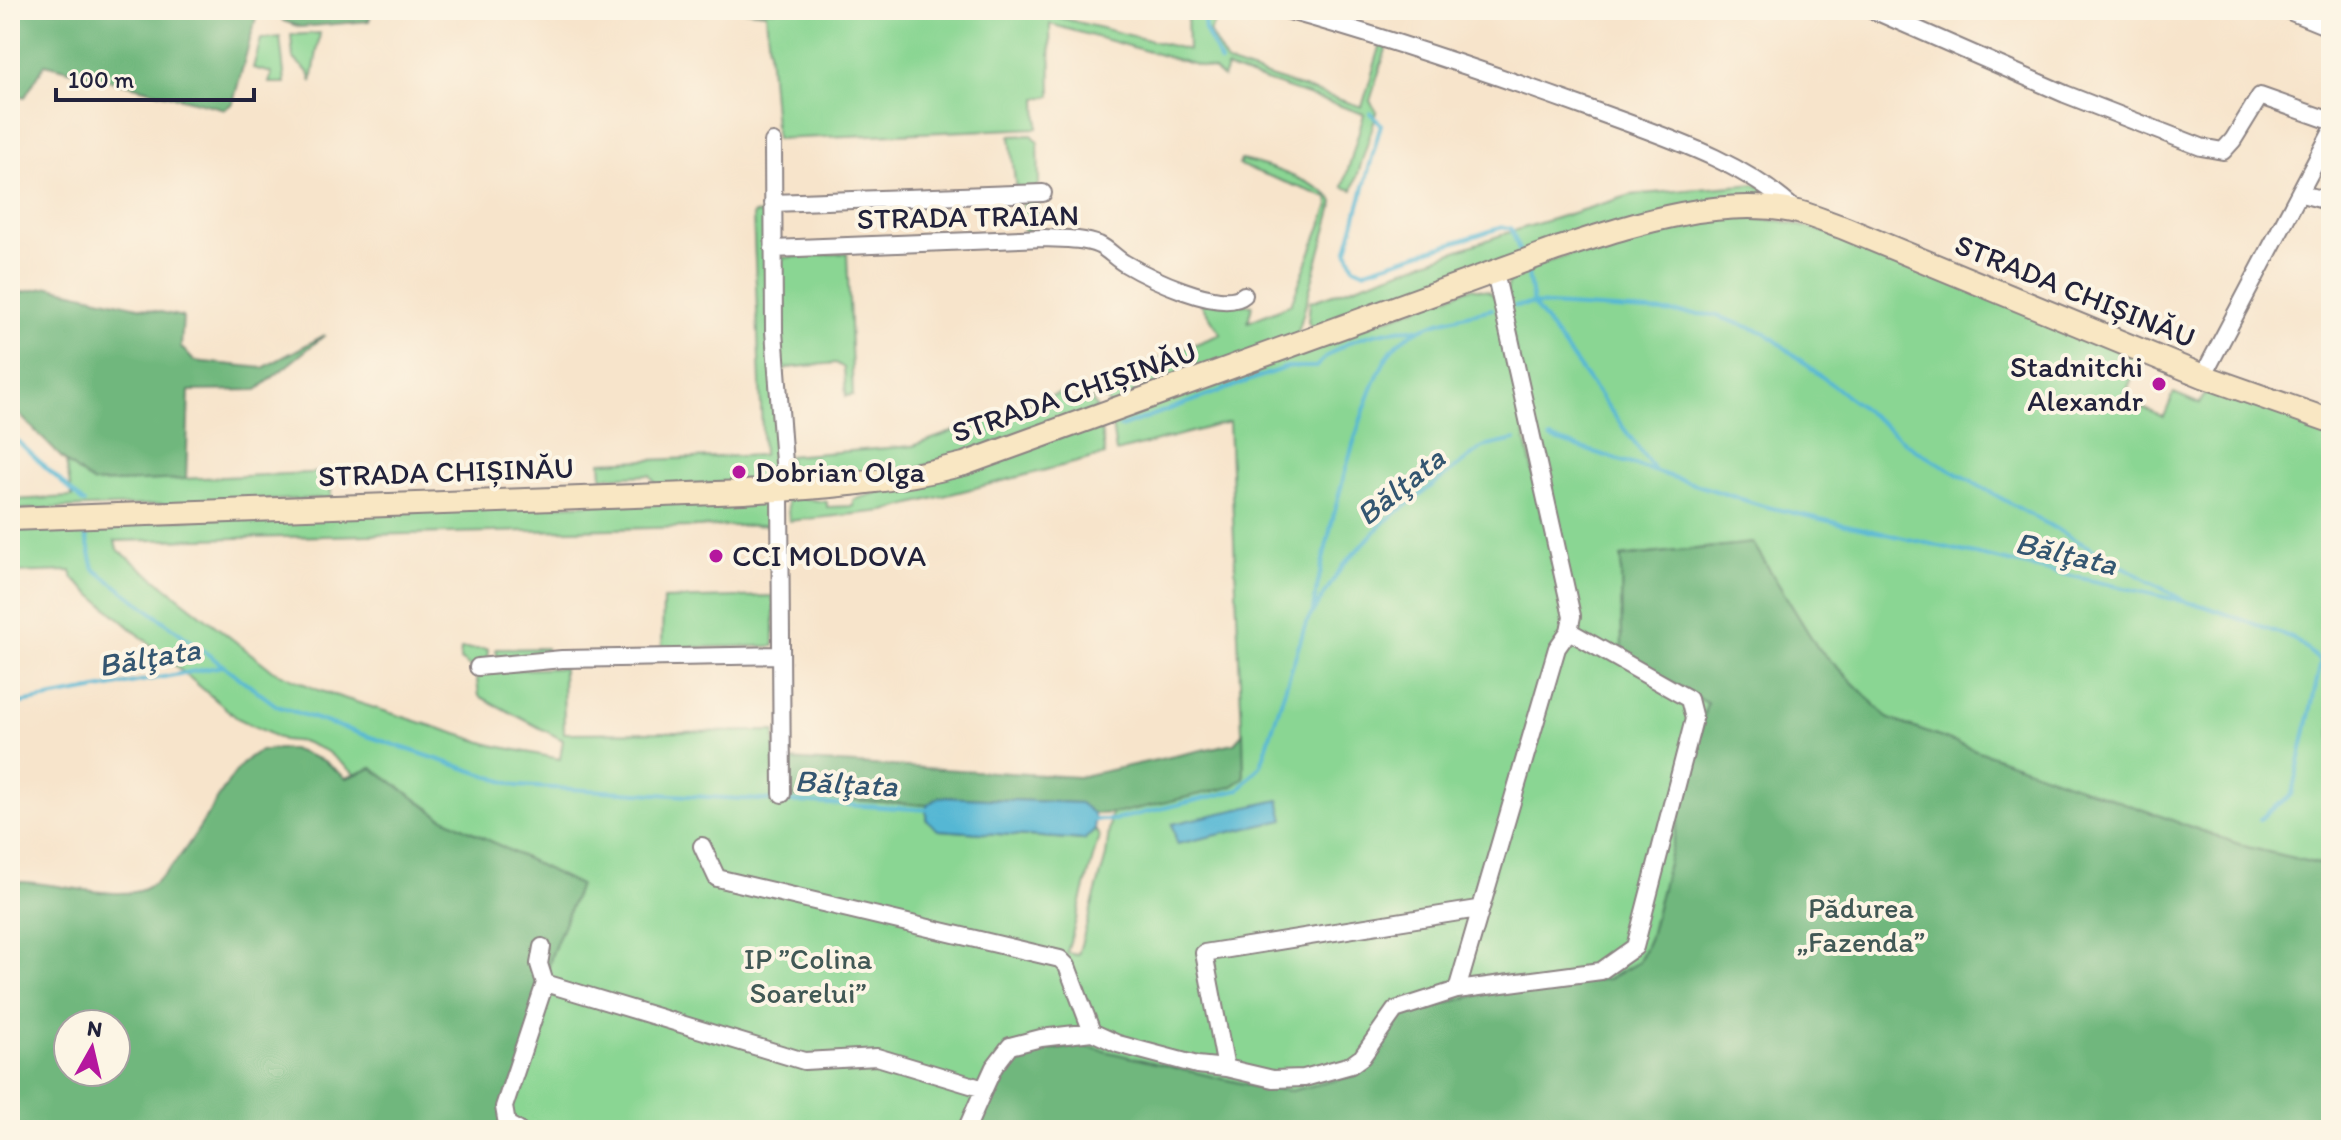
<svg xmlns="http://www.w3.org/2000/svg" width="2341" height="1140" font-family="Itim,sans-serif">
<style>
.green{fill:#8ad693;stroke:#567c67;stroke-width:2}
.forest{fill:#6fb77d;stroke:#486c5c;stroke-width:2;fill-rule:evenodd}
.water{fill:#55b7d4;stroke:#3c6c88;stroke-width:2}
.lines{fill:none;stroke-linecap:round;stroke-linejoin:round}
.stream{stroke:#55b7d4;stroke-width:4}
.street-casing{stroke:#8c8383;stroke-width:20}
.secondary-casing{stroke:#8c8383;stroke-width:26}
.street{stroke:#fff;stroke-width:16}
.secondary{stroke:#f9e7c3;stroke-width:22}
.poi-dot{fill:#b5179e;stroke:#fcf5e5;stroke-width:3}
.labels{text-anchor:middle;stroke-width:8;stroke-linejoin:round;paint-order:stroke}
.street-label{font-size:30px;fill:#22223b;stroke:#fcf5e5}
.poi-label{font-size:30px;fill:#22223b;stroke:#fcf5e5;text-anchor:start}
.park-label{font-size:30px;fill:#415855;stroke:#fcf5e5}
.water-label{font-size:32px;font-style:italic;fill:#345671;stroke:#fcf5e5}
</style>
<rect width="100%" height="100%" fill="#fcf5e5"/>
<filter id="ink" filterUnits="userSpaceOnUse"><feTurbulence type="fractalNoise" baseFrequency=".0125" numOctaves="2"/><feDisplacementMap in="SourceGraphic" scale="16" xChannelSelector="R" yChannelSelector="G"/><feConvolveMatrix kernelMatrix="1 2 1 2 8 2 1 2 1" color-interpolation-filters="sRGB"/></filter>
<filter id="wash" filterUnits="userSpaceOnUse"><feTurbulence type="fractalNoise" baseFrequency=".006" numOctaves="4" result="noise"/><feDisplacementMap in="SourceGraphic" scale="32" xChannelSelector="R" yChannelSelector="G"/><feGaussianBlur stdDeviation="1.8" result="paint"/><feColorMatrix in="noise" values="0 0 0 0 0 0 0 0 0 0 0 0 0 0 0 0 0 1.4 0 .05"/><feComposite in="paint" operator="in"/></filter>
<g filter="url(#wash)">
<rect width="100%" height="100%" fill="#f7e4cb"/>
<path class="green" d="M 742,10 L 1030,10 L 1188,50 L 1187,10 L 1223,10 L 1209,32 L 1227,63 L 1362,107 L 1381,44 L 1387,46 L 1370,101 L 1377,112 L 1353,190 L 1343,187 L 1364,114 L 1227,68 L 1223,78 L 1214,70 L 1050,24 L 1051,96 L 1037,98 L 1038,128 L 776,139 L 766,13 Z
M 320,33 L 312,82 L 309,73 L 293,58 L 291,35 Z
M 280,37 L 285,83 L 269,83 L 272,73 L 253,68 L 261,39 Z
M 1032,135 L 1038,142 L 1039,184 L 1032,190 L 1016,191 L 1010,136 Z
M 1241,160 C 1260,163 1326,185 1334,202 L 1297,336 L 1146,392 L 1135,368 L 1221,334 L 1200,302 L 1252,305 L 1248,322 L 1291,304 L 1329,205 L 1328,198 L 1239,165 Z
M 1755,184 L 1764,189 L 1767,201 L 1726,201 L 1312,328 L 1308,322 L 1310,302 L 1507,233 L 1631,195 Z
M 1022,200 L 1035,200 L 1039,207 L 1035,225 L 1024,233 Z
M 768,213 L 780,472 L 769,482 L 656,485 L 650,475 L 602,477 L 601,462 L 763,455 L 753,214 Z
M 1736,217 L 1782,221 L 1829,233 L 2140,358 L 2123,400 L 2164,417 L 2174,393 L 2200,404 L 2208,385 L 2331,428 L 2331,867 L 2247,847 L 1889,719 L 1817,647 L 1753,543 L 1621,557 L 1622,654 L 1707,703 L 1650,937 L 1639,962 L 1608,979 L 1478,995 L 1398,1016 L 1379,1048 L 1356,1075 L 1291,1091 L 1257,1087 L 1082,1046 L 1039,1049 L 996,1080 L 975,1130 L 505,1130 L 552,954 L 579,885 L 440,816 L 372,768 L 356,775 L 326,751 L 304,742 L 283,740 L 237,718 L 73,579 L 71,571 L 10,573 L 10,526 L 774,497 L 775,525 L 115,541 L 117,549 L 272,670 L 318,690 L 492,745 L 560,759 L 563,740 L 479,696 L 476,671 L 460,660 L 461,649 L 488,649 L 487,662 L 476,671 L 563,668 L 564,733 L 775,731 L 775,795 L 927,805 L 926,819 L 939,830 L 1083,840 L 1095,829 L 1099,836 L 1067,953 L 1078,955 L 1106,856 L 1111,813 L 1244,778 L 1229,422 L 1116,452 L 1112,425 L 1119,416 L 1471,288 L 1488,291 L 1496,297 L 1543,522 L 1506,294 L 1511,274 C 1586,249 1658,227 1736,217 Z
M 847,253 L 853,395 L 846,396 L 844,368 L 836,363 L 786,368 L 781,374 L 777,258 Z
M 1126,372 L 1137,396 L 1109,406 L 1099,382 Z
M 1065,391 L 1069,406 L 1091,398 L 1097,409 L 915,469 L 801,478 L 790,469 L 788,456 L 913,446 Z
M 1094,427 L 1101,431 L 1105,455 L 884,511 L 789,521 L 787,500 L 794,497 L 827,502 L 827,507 L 853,506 L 853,500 Z
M 66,462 L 93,483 L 331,472 L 331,498 L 10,510 L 10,500 L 72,497 Z
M 774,596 L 774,646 L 662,648 L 663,599 Z
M 546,648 L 546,657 L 498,659 L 496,649 Z"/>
<path class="forest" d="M 10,10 L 258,10 L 233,103 L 225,109 L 45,64 L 25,97 L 10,94 Z
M 278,10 L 372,10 L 369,21 L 300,27 L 283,21 Z
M 50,287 L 183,317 L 181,347 L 194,361 L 263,368 L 325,335 L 257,390 L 189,391 L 186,479 L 93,483 L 66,462 L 10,405 L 10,288 L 18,293 Z
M 1753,543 L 1817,647 L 1889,719 L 2247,847 L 2331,867 L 2331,1130 L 975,1130 L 996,1080 L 1016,1054 L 1083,1046 L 1257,1087 L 1291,1091 L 1356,1075 L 1379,1048 L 1398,1016 L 1478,995 L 1608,979 L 1639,962 L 1650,937 L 1707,703 L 1622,654 L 1621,557 Z
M 1243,733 L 1244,778 L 1231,787 L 1119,813 L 1094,814 L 1079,803 L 940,797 L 927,805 L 789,796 L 788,760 L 1078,777 L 1234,743 Z
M 291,749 L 324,761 L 346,778 L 372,768 L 440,816 L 579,885 L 552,954 L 505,1130 L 10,1130 L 10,882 C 42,879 118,902 144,889 C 192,866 227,759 261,751 C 270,748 282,749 291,749 ZM 68,1024 L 116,1024 L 116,1072 L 68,1072 Z"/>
<path class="water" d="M 940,797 L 1080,803 L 1094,814 L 1095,829 L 1084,840 L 938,830 L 926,819 L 927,805 Z
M 1279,800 L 1284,820 L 1177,844 L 1172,824 Z"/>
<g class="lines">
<path class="stream" d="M 1203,10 L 1205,30 L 1221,62
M 1371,113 L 1381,124 L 1347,250 L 1354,267 L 1363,271 L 1503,227 L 1511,228 L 1519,250
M 1528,274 L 1533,304 L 1655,471
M 1515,306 L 1533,304 L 1714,315 L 1766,333 L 1917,451 L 2181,599
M 1120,427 L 1287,367 L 1316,367 C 1340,339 1384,328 1419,329
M 10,434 L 84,503
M 1550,438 L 1763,506 L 2204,606 L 2293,638 L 2331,670
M 85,532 L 94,569 L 277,706 L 518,786 L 932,810
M 1313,610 C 1321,561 1365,369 1399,342 C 1425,321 1461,317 1492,309
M 10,705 L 223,666
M 2260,819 L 2292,794 L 2321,662
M 1092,820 L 1114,820 L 1239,790 L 1261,765 L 1306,623 L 1343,565 L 1384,522 L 1483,447 L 1515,440"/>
</g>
</g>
<g filter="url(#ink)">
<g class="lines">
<g class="street-casing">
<path id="street" d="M 1286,10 C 1388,38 1487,72 1587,108 C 1659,135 1742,159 1798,213
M 1873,10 L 2065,94 L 2201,147 L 2223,151 L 2233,140 L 2260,96 L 2331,121
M 2287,10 L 2331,28
M 773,142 L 774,331 L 786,489
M 2302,194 L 2331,202
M 773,203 L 1043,193
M 773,249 L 1044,238 C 1061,239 1082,238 1099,245 C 1108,249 1115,258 1124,263 C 1146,276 1222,314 1244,295
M 2203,376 L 2331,133
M 780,489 L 782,794
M 478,667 L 562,659 L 781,655
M 702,846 L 717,878 L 1060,959 L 1067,966 L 1092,1032
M 542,947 L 539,964 L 545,983 L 804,1061 L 877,1057 L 984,1089 L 994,1067 L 1010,1046 L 1041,1038 L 1092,1032 L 1118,1044 L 1197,1065 L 1226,1068 L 1204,953 L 1478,909
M 1457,990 L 1601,971 L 1635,947 L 1694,719 L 1689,699 L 1569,631
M 1226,1068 L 1273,1079 L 1304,1078 L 1351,1065 L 1362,1057 L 1395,1010 L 1457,990 L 1557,648 L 1569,631 L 1572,616 L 1495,272
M 518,1130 L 507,1124 L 504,1107 L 545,983
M 966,1130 L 984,1089"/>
</g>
<g class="secondary-casing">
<path id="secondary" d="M 10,519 L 744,492 C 819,488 891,483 964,464 L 1557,249 C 1632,225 1718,195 1798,212 C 1813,216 1829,223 1844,228 L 2203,376 L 2331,421"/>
</g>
<use href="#street" class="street"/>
<use href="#secondary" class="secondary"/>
</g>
</g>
<g class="poi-dot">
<circle cx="2159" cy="384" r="8"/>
<circle cx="739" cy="472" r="8"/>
<circle cx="716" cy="556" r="8"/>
</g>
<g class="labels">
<g class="street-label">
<text transform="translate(968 217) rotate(-1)" y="10">STRADA TRAIAN</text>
<text transform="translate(2075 291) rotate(22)" y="10">STRADA CHIȘINĂU</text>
<text transform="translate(1074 392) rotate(-19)" y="10">STRADA CHIȘINĂU</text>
<text transform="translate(446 472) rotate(-2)" y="10">STRADA CHIȘINĂU</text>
</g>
<g class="poi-label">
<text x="2143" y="377" text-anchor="end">Stadnitchi<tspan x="2143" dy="34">Alexandr</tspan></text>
<text x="755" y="482">Dobrian Olga</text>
<text x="732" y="566">CCI MOLDOVA</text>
</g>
<g class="park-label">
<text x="1861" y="918">Pădurea<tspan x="1861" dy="34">„Fazenda”</tspan></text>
<text x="808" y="969">IP ”Colina<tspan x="808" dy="34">Soarelui”</tspan></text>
</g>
<g class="water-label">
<text transform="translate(1400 486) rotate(-39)" y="11">Bălţata</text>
<text transform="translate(2066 553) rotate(13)" y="11">Bălţata</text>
<text transform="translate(149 657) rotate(-10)" y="11">Bălţata</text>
<text transform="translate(846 783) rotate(3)" y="11">Bălţata</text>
</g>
</g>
<rect width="2341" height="1140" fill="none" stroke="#fcf5e5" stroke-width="40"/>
<g transform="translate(92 1048) rotate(8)"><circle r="38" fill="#fcf5e5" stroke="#a5a1a1" stroke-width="2"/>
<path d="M0-6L14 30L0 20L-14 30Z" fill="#b5179e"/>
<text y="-12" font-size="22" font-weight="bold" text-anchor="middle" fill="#22223b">N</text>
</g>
<path d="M56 88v12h198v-12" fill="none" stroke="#22223b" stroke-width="4"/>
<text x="68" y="88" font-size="24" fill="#22223b" stroke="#fcf5e5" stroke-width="6" paint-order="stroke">100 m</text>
</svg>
